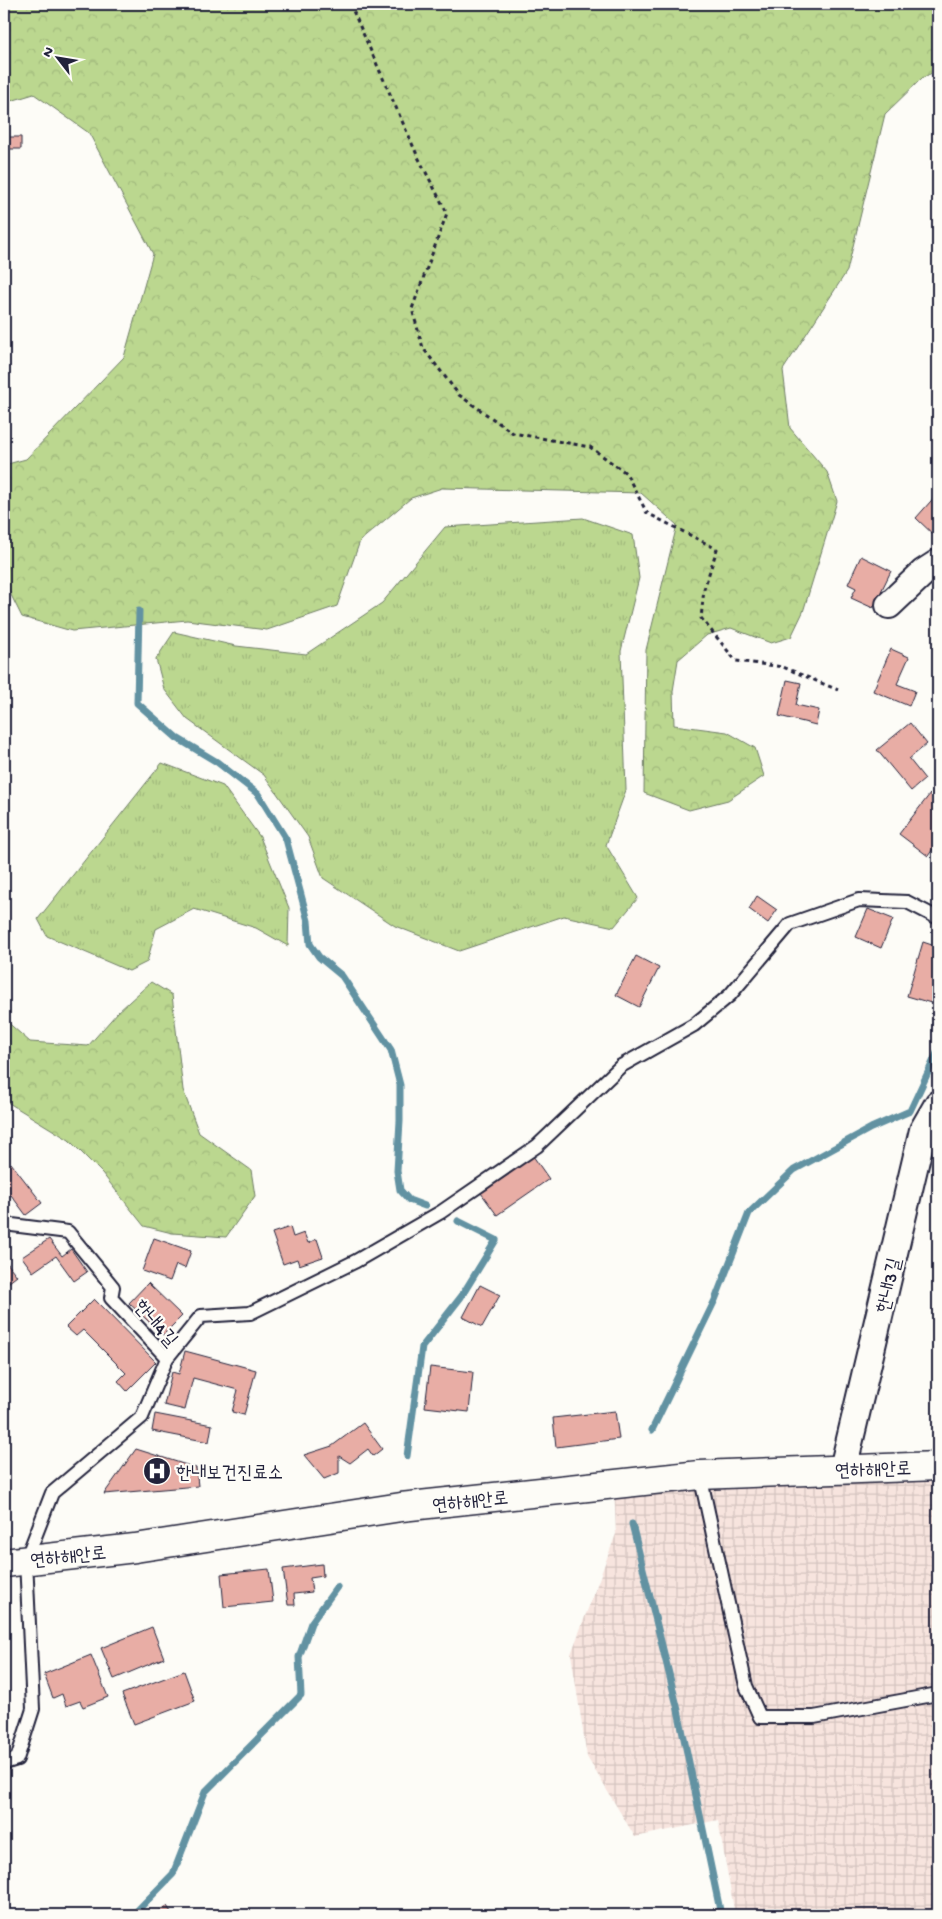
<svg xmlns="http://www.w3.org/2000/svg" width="942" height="1919" font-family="'Gochi Hand','Poor Story',sans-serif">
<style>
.industrial{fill:url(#industrial-grid)}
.grass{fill:url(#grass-tufts);stroke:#6e7c65}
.forest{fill:url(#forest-crowns);stroke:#6e7c65}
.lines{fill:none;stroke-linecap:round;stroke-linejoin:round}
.stream{stroke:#6292a2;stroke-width:7}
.building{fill:#e8ada5;stroke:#22223b}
.lane-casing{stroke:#22223b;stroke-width:16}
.street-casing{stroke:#22223b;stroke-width:30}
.secondary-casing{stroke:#22223b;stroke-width:31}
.path{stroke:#22223b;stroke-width:3;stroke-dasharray:4 4;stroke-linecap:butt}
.lane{stroke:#fdfcf7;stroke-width:12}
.street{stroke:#fdfcf7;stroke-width:26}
.secondary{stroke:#fdfcf7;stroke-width:28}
.labels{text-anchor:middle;stroke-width:4.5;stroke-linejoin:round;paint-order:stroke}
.street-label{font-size:19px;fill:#22223b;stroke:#fdfcf7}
.poi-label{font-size:19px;fill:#22223b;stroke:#fdfcf7;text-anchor:start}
</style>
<defs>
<pattern id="industrial-grid" width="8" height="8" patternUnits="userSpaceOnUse" patternTransform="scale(1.25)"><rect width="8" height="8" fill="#f7e4de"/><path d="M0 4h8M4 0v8" fill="none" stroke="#d3c3bf"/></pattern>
<pattern id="grass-tufts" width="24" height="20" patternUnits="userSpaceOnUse" patternTransform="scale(1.25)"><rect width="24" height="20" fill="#bbd78f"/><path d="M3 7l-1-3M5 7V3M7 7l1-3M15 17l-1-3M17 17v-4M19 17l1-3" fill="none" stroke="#a0b87c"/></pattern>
<pattern id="forest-crowns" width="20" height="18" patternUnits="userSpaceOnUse" patternTransform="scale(1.25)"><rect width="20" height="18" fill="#bbd78f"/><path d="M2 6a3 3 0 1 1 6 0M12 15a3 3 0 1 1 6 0" fill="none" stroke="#a0b87c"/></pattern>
</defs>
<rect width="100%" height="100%" fill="#fdfcf7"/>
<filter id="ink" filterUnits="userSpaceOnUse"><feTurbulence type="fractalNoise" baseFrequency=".02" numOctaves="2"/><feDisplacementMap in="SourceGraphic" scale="10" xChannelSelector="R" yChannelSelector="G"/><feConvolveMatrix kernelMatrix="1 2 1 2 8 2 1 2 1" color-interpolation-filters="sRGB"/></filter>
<g filter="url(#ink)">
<path class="industrial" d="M 938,1466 L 938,1915 L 735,1915 L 718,1820 L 635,1837 L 587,1757 L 571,1654 L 616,1534 L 614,1484 Z"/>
<path class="grass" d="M 583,518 L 633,535 L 639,578 L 621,651 L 626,790 L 606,845 L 638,898 L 614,927 L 564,916 L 459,951 L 395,926 L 323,878 L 308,837 L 264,775 L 187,719 L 164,689 L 156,659 L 174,632 L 236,646 L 306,654 L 382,603 L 445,527 Z
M 162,763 L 223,786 L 260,837 L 289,908 L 288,946 L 256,928 L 194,909 L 156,929 L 147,962 L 129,971 L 47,936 L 38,919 Z"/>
<path class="forest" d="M 4,4 L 938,4 L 938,70 L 922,78 L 885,114 L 847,271 L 783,370 L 790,428 L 827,472 L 837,501 L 803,612 L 791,637 L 771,643 L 731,628 L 707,635 L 678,660 L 673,691 L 674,725 L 727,732 L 755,748 L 764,776 L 728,800 L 689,810 L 644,793 L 646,650 L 677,525 L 641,493 L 442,488 L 411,498 L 360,541 L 337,606 L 267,630 L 187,620 L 72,631 L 22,617 L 4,581 L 4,465 L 26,459 L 124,357 L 153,254 L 89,133 L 34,94 L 4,103 Z
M 151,982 L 172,995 L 183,1090 L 199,1133 L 251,1170 L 255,1196 L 226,1237 L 172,1233 L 144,1226 L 102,1173 L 69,1140 L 4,1100 L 4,1019 L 30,1042 L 88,1046 L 118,1012 Z"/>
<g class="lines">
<path class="stream" d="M 139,611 L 137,703 L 177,738 L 217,762 L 258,794 L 286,839 L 308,921 L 310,944 L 319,957 L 342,976 L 391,1050 L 400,1085 L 400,1121 L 397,1171 L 400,1190 L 409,1200 L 425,1206
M 652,1430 L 715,1300 L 749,1213 L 794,1170 L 871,1128 L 910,1111 L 938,1051
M 407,1456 L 422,1347 L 461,1297 L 496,1240 L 458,1221
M 632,1524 L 678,1710 L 721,1915
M 133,1915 L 173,1874 L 205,1792 L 301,1695 L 299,1657 L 311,1623 L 337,1587"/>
</g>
<path class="building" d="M 4,137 L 21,137 L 21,149 L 4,149 Z
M 938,493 L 938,539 L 916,518 Z
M 861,556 L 891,571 L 873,608 L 851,598 L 856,588 L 848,584 Z
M 891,649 L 909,657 L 897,684 L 915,691 L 909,706 L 873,691 Z
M 787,680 L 801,683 L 796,705 L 819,710 L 816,725 L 779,716 Z
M 910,723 L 927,744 L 909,759 L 925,779 L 911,791 L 877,750 Z
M 930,794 L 938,800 L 938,842 L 928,856 L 899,834 Z
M 757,896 L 777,910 L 768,923 L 749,909 Z
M 868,909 L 893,919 L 881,948 L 856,937 Z
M 923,942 L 938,947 L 938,1005 L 907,996 Z
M 636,956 L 659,968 L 639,1007 L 616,995 Z
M 533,1156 L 549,1179 L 497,1215 L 481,1193 Z
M 11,1163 L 42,1203 L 26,1215 L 11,1195 L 4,1200 L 4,1169 Z
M 290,1227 L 293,1237 L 304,1233 L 308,1243 L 317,1239 L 323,1257 L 299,1265 L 297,1259 L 283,1264 L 272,1233 Z
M 154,1238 L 191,1251 L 185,1268 L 176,1265 L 170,1281 L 142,1271 Z
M 49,1239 L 62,1256 L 71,1249 L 87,1272 L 74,1281 L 56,1256 L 33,1272 L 22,1257 Z
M 4,1259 L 17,1276 L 4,1286 Z
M 148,1283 L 182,1316 L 163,1335 L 129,1303 Z
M 480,1285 L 500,1295 L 482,1327 L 463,1317 Z
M 94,1299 L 156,1362 L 127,1391 L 118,1381 L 126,1373 L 83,1330 L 76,1336 L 66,1327 Z
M 185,1351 L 256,1370 L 244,1415 L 232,1412 L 238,1390 L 193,1378 L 185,1410 L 164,1405 L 172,1372 L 179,1374 Z
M 430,1367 L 473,1372 L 469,1412 L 425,1407 Z
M 615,1411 L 619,1439 L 556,1447 L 553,1418 Z
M 155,1414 L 212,1425 L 209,1442 L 152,1431 Z
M 363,1423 L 382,1449 L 373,1456 L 368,1449 L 350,1463 L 339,1456 L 339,1473 L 324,1479 L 304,1455 L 332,1446 Z
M 136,1449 L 196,1468 L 198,1486 L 104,1494 Z
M 322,1564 L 323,1576 L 310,1578 L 312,1592 L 294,1594 L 295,1605 L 288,1605 L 283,1569 Z
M 269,1569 L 273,1602 L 224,1607 L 221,1574 Z
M 152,1627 L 164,1658 L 114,1679 L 101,1648 Z
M 91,1655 L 108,1697 L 83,1707 L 80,1701 L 66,1706 L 62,1694 L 53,1698 L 44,1674 Z
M 184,1671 L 195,1701 L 134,1724 L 122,1694 Z
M 167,1906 L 173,1915 L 153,1915 Z"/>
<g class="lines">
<g class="lane-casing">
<path id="lane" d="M 4,1224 L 68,1232 L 113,1287 L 111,1298 L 167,1358 L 142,1417 L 52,1493 L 26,1560 L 33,1709 L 17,1759 L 4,1763
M 167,1358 L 201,1316 L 250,1313 L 356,1261 L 441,1212 L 537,1146 L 621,1066 L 694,1025 L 730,995 L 790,924 L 859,900 L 907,902 L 938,918
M 700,1475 L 746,1686 L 760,1717 L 814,1717 L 938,1694"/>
</g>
<g class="street-casing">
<path id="street" d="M 889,605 L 924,572 L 938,563
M 843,1469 L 923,1130 L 938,1104"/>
</g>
<g class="secondary-casing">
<path id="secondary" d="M 4,1563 L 135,1548 L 401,1507 L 700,1475 L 938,1466"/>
</g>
<path class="path" d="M 350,4 L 418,157 L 447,213 L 412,309 L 423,348 L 459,395 L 513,433 L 590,447 L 626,473 L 647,513 L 717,549 L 704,589 L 701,618 L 736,661 L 783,667 L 838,690"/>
<use href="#lane" class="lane"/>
<use href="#street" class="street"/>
<use href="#secondary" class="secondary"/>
</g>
</g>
<defs>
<g id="hospital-disc" transform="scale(1.4375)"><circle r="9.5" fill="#22223b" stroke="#fdfcf7"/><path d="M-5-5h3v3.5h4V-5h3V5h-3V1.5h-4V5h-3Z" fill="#fff"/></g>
</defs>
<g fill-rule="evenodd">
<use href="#hospital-disc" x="157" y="1471"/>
</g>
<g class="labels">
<g class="street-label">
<text transform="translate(887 1285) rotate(-77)" y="7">한내3길</text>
<text transform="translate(157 1322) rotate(49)" y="7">한내4길</text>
<text transform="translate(873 1468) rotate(-2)" y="7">연하해안로</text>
<text transform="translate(470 1500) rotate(-6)" y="7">연하해안로</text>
<text transform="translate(68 1555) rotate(-6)" y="7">연하해안로</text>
</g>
<g class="poi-label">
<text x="176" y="1478">한내보건진료소</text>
</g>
</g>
<rect width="942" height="1919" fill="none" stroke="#fdfcf7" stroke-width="20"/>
<rect x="10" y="10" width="922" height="1899" fill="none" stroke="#22223b" stroke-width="2" filter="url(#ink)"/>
<g transform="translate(58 58) rotate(301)" stroke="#fdfcf7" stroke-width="4" paint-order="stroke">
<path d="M0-4L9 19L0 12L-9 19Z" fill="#22223b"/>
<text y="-8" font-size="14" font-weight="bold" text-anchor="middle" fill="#22223b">N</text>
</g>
</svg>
